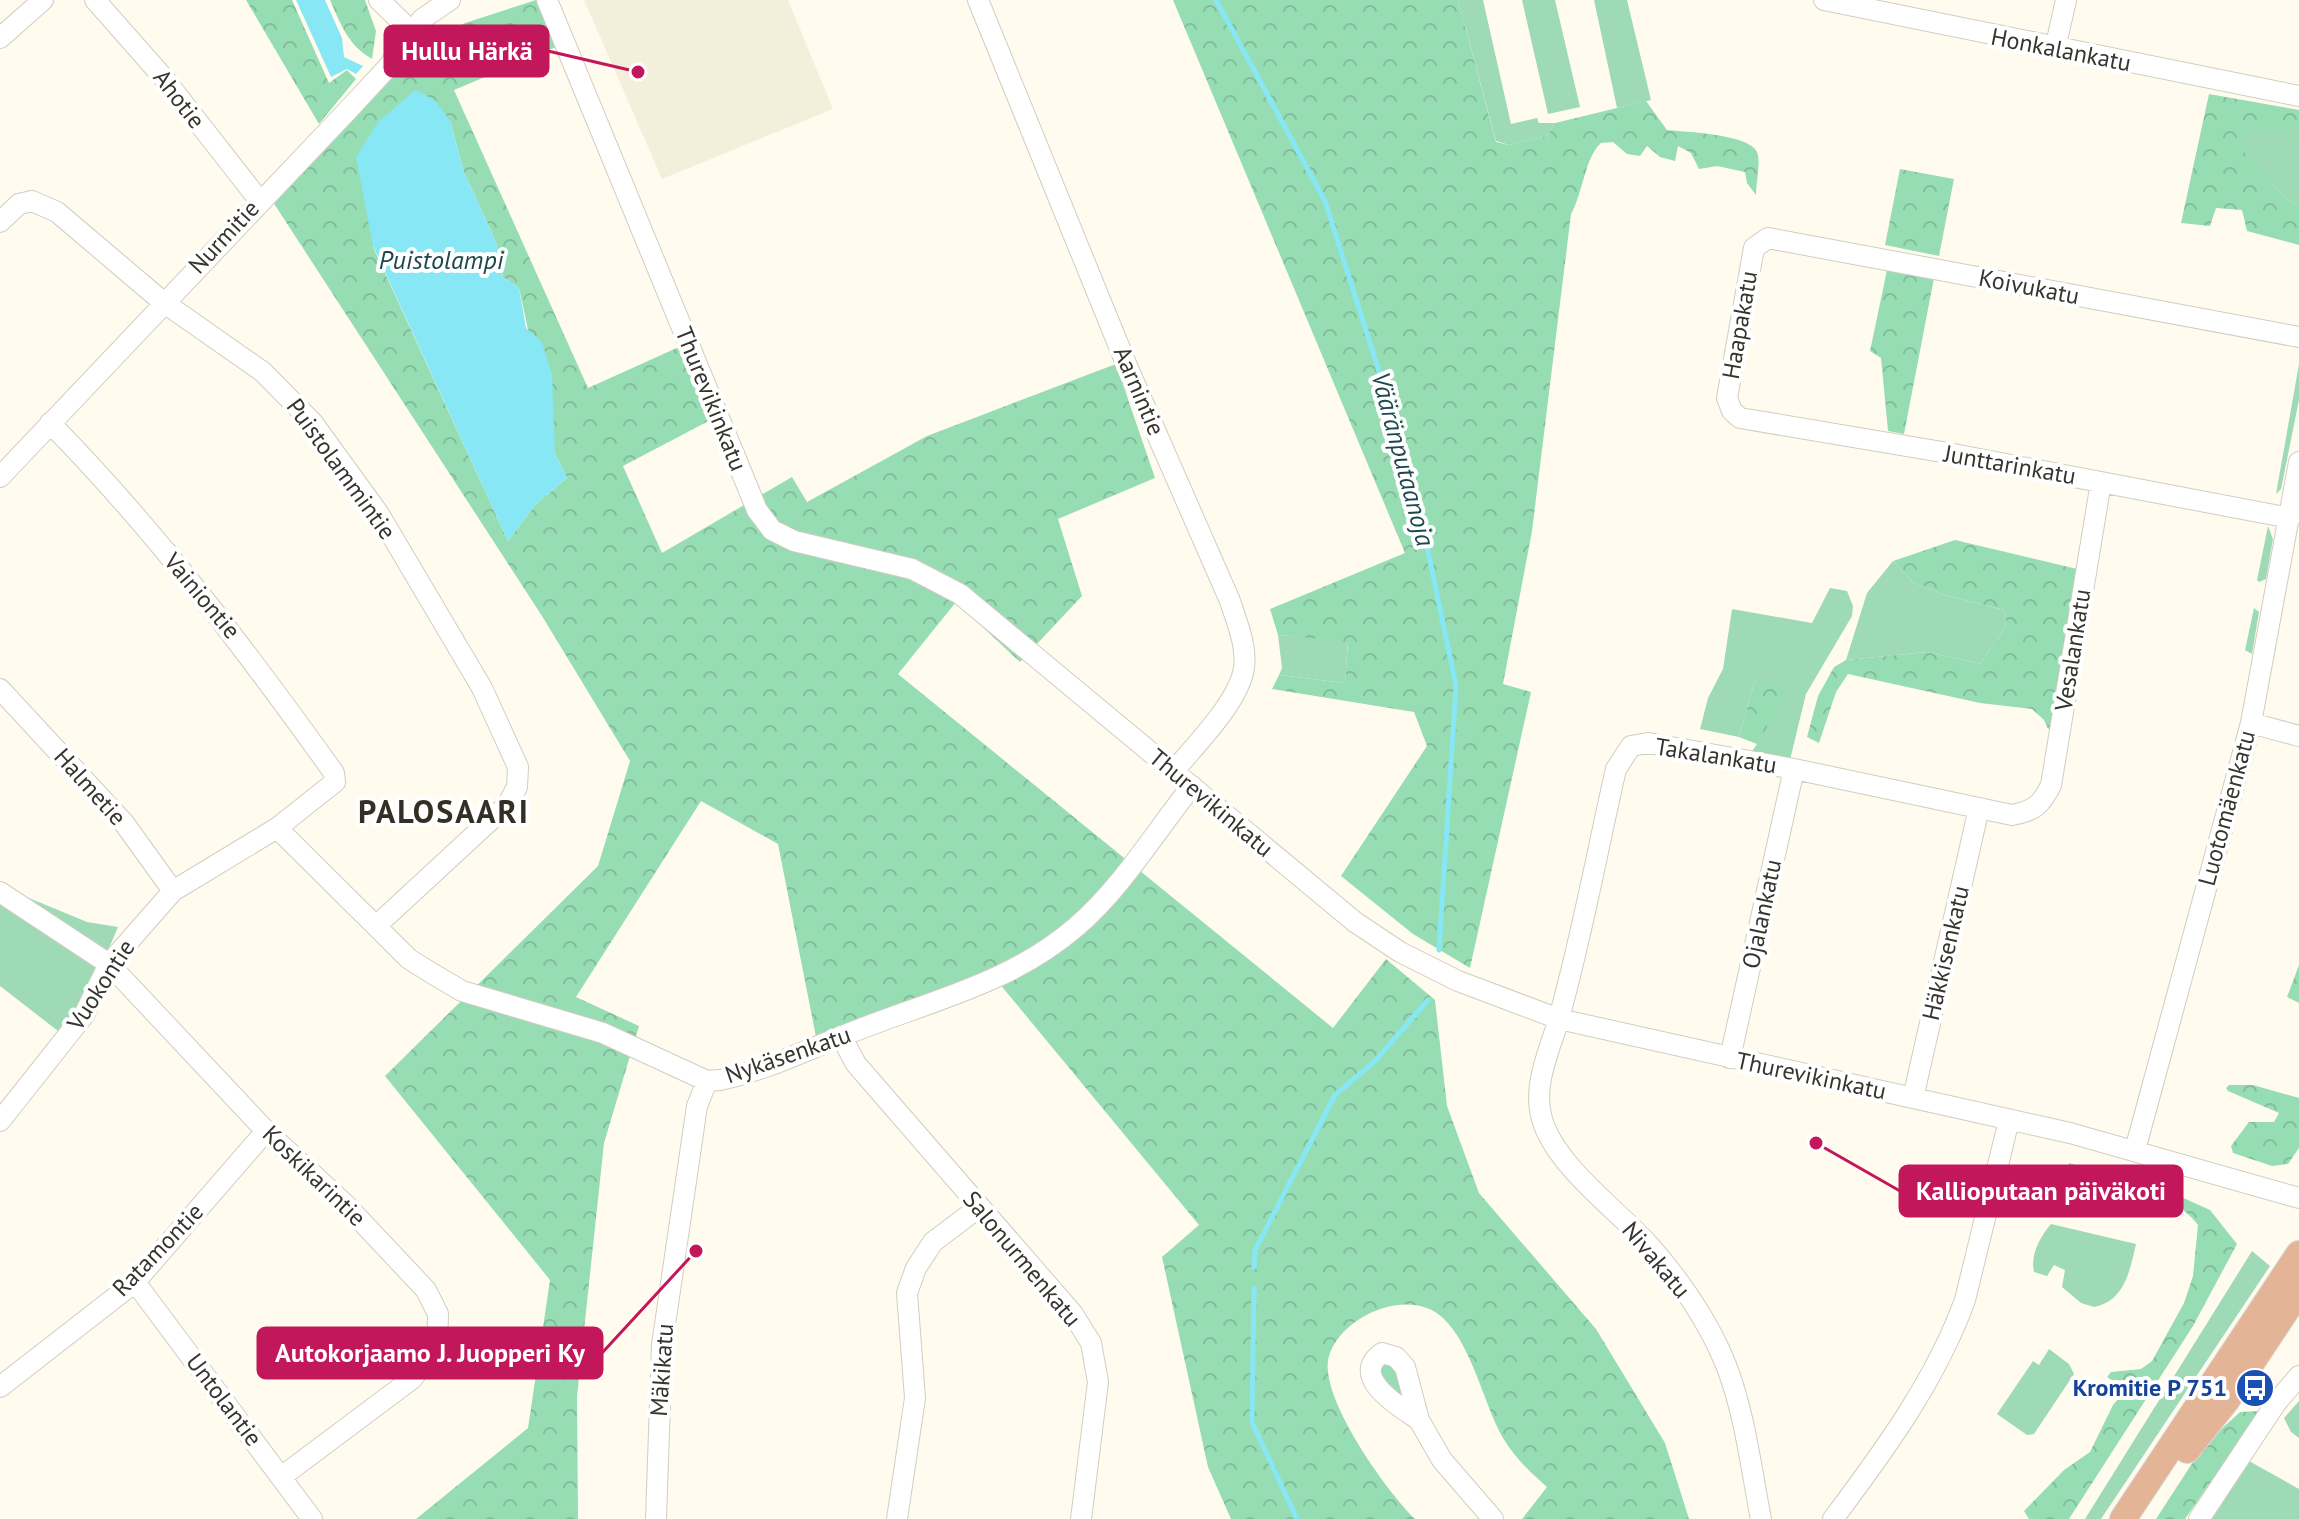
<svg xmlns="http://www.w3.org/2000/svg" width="2299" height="1519" font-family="'PT Sans',sans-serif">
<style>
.built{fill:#f4efdb}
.green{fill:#9edab5}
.forest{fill:url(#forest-crowns);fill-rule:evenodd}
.water{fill:#88e7f4}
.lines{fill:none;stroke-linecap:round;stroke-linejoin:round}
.stream{stroke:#88e7f4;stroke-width:5}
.minor-casing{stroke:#d1cdc1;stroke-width:22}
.major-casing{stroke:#dbdada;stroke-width:28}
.minor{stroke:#fff;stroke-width:20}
.major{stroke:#e4b496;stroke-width:26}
.labels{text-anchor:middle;stroke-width:8;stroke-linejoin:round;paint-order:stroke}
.street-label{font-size:24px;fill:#35342f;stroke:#fff}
.transit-label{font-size:24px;font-weight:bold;fill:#164399;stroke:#fff;text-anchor:end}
.water-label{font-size:26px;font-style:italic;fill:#1b474d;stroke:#fff}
.district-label{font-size:32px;font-weight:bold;letter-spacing:2px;fill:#323025;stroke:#fff}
.leader{fill:none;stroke:#c2185b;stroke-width:3}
.callout-dot{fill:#c2185b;stroke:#fff;stroke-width:3}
.callout{fill:#c2185b;stroke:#c2185b;stroke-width:3}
.callout-label{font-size:26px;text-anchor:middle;font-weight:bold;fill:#fff}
</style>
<defs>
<pattern id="forest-crowns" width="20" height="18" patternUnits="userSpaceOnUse" patternTransform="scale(2)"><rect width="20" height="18" fill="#97ddb3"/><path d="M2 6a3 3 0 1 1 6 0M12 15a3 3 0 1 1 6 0" fill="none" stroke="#83be9a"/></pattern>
</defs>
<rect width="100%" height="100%" fill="#fffcef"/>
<path class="built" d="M 584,0 L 788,0 L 833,109 L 662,179 Z"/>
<path class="green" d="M 1458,0 L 1483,0 L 1511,124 L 1537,118 L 1539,123 L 1555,123 L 1547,136 L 1509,145 L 1496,141 Z
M 1522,0 L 1555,0 L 1580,107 L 1548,114 Z
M 1594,0 L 1627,0 L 1651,100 L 1617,108 Z
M 2243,130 L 2299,130 L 2299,207 L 2284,197 L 2243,152 Z
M 2299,364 L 2299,400 L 2281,489 L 2276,494 Z
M 2268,526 L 2273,539 L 2266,579 L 2259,582 L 2257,580 Z
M 1893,561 L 1913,582 L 1945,595 L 2004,610 C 2013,632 1988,646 1981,664 L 1927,652 L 1846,660 L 1867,593 Z
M 1830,588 L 1847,591 L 1853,606 L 1852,616 L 1806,694 L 1790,760 L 1751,753 L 1757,744 L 1755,680 L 1739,737 L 1700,729 L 1708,698 L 1723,669 L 1732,609 L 1812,623 Z
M 2254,608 L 2259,612 L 2252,654 L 2245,650 Z
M 1278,635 L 1348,641 L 1345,683 L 1279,675 L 1282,668 Z
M 0,886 L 87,922 L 118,927 L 89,995 L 58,1031 L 0,986 Z
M 2051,1224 L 2136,1244 C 2130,1270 2125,1301 2094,1307 L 2081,1303 L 2062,1287 L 2065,1270 L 2054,1265 L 2047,1276 L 2034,1272 C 2030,1255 2040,1237 2051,1224 Z
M 2252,1251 L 2270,1266 L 2101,1519 L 2085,1519 Z
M 2049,1349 L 2069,1364 L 2074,1374 L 2034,1434 L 2027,1435 L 1997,1414 L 2033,1361 L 2039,1365 Z
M 2299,1401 L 2299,1438 L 2291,1432 L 2284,1418 Z
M 2249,1461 L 2299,1489 L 2299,1519 L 2212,1519 Z"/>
<path class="forest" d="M 246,0 L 292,0 L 329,83 L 347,70 L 356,79 L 319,124 Z
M 330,0 L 365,0 L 376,31 L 372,59 C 348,45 341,25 330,0 Z
M 536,0 L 550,0 L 568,42 L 454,90 L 588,388 L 690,342 L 720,415 L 623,466 L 662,553 L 792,477 L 807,502 L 927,436 L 1116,364 L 1155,478 L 1058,519 L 1082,596 L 1020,662 L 956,602 L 898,674 L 1333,1028 L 1386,959 L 1435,1000 L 1447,1106 L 1479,1193 L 1596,1329 L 1665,1443 L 1689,1519 L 1522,1519 L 1547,1487 C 1531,1473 1514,1457 1503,1438 C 1483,1403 1473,1347 1443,1318 C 1409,1286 1341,1316 1329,1356 C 1317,1395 1387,1492 1415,1519 L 1231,1519 L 1208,1467 L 1162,1257 L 1199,1225 L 994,977 L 818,1047 L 778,844 L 701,801 L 576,997 L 639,1026 L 604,1143 L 577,1396 L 578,1519 L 416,1519 L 528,1428 L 550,1280 L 385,1076 L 598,866 L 630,761 L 542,616 L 273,202 L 429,40 L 465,23 ZM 450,121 L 464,172 L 496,242 L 503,277 L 519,288 L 555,454 L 567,478 L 535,505 L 508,541 L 373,247 Z
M 1173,0 L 1458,0 L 1496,142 L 1509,145 L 1547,136 L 1555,123 L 1646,101 L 1667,130 C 1686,132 1749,134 1757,152 C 1761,162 1756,183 1756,195 L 1747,183 L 1745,172 L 1717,166 L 1699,169 L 1691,153 L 1678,146 L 1675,161 L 1660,157 L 1647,146 L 1640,156 L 1627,154 L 1613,142 L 1601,143 C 1585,157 1583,193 1571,214 L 1532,531 L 1503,684 L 1531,692 L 1470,968 L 1413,934 L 1341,876 L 1427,746 L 1414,712 L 1272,689 L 1279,675 L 1345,683 L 1348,642 L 1278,635 L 1270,609 L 1405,553 Z
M 2209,94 L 2299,110 L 2299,130 L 2243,131 L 2244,152 L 2284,197 L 2299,207 L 2299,245 L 2247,231 L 2242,210 L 2216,208 L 2210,226 L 2181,223 Z
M 1900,169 L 1954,179 L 1939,256 L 1885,245 Z
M 1887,270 L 1934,278 L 1904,434 L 1888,431 L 1881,358 L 1870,351 Z
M 1955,540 L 2077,569 L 2055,726 L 2048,729 L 2044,720 L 2032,709 L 1980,703 L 1848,674 L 1836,692 L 1819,743 L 1807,737 L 1818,696 L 1834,667 L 1846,660 L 1927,652 L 1981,664 C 1988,646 2013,632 2004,610 L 1945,595 L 1913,582 L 1893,561 Z
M 1755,680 L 1789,689 L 1757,744 L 1739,737 Z
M 2299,965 L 2299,1003 L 2287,997 Z
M 2229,1085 L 2253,1085 L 2299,1098 L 2299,1148 L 2288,1164 L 2272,1166 L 2233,1153 L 2231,1146 L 2249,1122 L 2274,1122 L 2279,1113 L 2228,1091 L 2226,1088 Z
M 2069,1163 L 2179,1196 L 2210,1210 L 2237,1244 L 2193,1326 L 2069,1519 L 2029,1519 L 2024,1511 L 2064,1470 L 2090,1452 L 2113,1405 L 2126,1390 L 2107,1377 L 2111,1372 L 2141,1369 L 2152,1361 L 2184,1303 L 2193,1276 L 2198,1225 C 2173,1189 2107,1187 2067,1173 Z
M 1394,1361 L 1416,1414 L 1384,1391 L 1377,1363 Z
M 2260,1411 L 2185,1519 L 2156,1519 L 2204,1445 L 2240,1412 Z"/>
<path class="water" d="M 296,0 L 325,0 L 342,38 L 344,57 L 363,66 L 356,74 L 347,69 L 331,77 Z
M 415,90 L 435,100 L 450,121 L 464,172 L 496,242 L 503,277 L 519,288 L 526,328 L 542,342 L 552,375 L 555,454 L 567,478 L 535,505 L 508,541 L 373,246 L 356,157 L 378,122 Z"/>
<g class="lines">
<path class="stream" d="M 1216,0 L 1325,201 L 1413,479 L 1456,686 L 1439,950
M 1254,1267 L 1255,1250 L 1335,1095 L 1375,1061 L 1428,1000
M 1254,1288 L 1252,1422 L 1297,1519"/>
<g class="minor-casing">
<path id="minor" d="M 95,0 L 162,76 L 259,200
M 379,0 L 412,32
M 547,0 L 757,510 L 772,530 L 794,541 L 912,569 L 960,594 L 1355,922 L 1400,952 L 1458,981 L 1559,1019 L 2070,1133 L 2299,1198
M 978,0 L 1127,366 L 1230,601 C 1237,623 1247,645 1244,668 C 1239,702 1195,745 1174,771
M 1824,0 L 2299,96
M 0,38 L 43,0
M 2055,49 L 2066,0
M 0,222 L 19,204 L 32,201 L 57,212 L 163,302 L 263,372 L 313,423 L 379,514 L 482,688 L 518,767 L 517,787 L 508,804 L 376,926
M 0,477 L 350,108 L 388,67 L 422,19 L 450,0
M 2290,518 L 1948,453 L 1740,418 L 1732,411 L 1727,398 L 1754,248 L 1768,238 L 2299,337
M 0,689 L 124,823 L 173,891
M 2251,723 L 2299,736
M 277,828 L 409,959 L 433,974 L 462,991 L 603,1033 L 707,1081 L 720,1080 C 763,1071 800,1053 840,1037 C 921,1003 1008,986 1076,927 C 1121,889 1155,832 1192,786
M 0,892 L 109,964 L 266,1131 L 346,1205 L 426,1290 L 438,1314 L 437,1347 L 412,1379 L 281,1477
M 841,1036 L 856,1064 L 1073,1314 L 1091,1343 L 1098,1382 L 1081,1519
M 1730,1058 L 1794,769
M 1913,1098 L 1979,808
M 0,1121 L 84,1015 L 109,964 L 173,891 L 277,828 L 335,782 L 334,773 C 245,649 157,532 50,423
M 2135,1150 L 2251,723 L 2299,462
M 135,1282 L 312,1519
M 0,1387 L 135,1282 L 266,1131
M 1419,1420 C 1400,1407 1348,1377 1382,1353 L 1396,1357 L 1405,1367 L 1419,1420 L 1442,1460 L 1493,1519
M 656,1519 L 662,1345 L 697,1106 L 707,1081
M 897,1519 L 915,1398 L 907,1293 L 916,1268 L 933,1242 L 978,1208
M 1761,1519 C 1751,1468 1745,1414 1726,1365 C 1709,1322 1678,1277 1647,1243 C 1615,1208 1555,1165 1542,1119 C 1532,1085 1550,1050 1559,1018 C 1582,936 1597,852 1616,769 L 1631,746 L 1648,743 L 1794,769 L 2012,815 C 2034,811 2041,805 2051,785 L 2101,482
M 1833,1519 C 1884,1451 1936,1380 1965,1300 L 2009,1120
M 2199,1519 L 2276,1403 L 2299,1376"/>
</g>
<g class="major-casing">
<path id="major" d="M 2187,1450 L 2226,1401 L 2299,1291
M 2123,1519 L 2299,1254"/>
</g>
<use href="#minor" class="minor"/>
<use href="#major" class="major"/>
</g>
<defs>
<g id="bus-disc" transform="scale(2)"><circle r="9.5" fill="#1a4fb4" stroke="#fff"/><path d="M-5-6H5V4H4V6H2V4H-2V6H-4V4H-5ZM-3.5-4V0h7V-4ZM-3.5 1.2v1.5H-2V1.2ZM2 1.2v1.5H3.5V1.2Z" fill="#fff"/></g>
</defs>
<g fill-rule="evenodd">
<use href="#bus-disc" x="2255" y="1388"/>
</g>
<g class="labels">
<g class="street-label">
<text transform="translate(2061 50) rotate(11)" y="8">Honkalankatu</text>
<text transform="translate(179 99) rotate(52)" y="8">Ahotie</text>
<text transform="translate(224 237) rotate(-47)" y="8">Nurmitie</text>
<text transform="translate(2029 287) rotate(11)" y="8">Koivukatu</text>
<text transform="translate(1740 325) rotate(-80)" y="8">Haapakatu</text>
<text transform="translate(1139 391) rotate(67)" y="8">Aarnintie</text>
<text transform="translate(711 399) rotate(68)" y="8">Thurevikinkatu</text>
<text transform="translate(2010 465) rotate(10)" y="8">Junttarinkatu</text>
<text transform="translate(341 469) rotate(54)" y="8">Puistolammintie</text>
<text transform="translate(202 596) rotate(50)" y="8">Vainiontie</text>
<text transform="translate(2073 650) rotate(-81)" y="8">Vesalankatu</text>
<text transform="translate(1716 756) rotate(9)" y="8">Takalankatu</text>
<text transform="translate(90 787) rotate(48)" y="8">Halmetie</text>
<text transform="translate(1211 803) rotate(40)" y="8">Thurevikinkatu</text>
<text transform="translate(2227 808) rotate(-75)" y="8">Luotomäenkatu</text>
<text transform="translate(1762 914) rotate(-78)" y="8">Ojalankatu</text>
<text transform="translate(1946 953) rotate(-77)" y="8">Häkkisenkatu</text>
<text transform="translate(101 985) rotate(-57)" y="8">Vuokontie</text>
<text transform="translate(788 1055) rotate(-19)" y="8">Nykäsenkatu</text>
<text transform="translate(1811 1076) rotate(12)" y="8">Thurevikinkatu</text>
<text transform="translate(314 1176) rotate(44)" y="8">Koskikarintie</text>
<text transform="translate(158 1250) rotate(-46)" y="8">Ratamontie</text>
<text transform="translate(1022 1259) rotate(50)" y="8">Salonurmenkatu</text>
<text transform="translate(1656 1260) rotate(50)" y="8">Nivakatu</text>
<text transform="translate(662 1370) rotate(-86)" y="8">Mäkikatu</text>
<text transform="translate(224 1400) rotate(53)" y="8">Untolantie</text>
</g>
<g class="transit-label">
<text x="2227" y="1396">Kromitie P 751</text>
</g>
<g class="water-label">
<text x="441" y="269">Puistolampi</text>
<text transform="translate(1403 459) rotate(75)" y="9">Vääränputaanoja</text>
</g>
<g class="district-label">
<text x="444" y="823">PALOSAARI</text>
</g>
</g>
<path class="leader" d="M638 72L548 51M1816 1143L1900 1191M696 1251L602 1353"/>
<g class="callout-dot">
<circle cx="638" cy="72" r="8"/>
<circle cx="1816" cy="1143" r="8"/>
<circle cx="696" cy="1251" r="8"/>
</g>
<g class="callout">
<rect x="385" y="26" width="163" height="50" rx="8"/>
<rect x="1900" y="1166" width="282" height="50" rx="8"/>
<rect x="258" y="1328" width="344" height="50" rx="8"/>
</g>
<g class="callout-label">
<text x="467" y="60">Hullu Härkä</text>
<text x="2041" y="1200">Kallioputaan päiväkoti</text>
<text x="430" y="1362">Autokorjaamo J. Juopperi Ky</text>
</g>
</svg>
